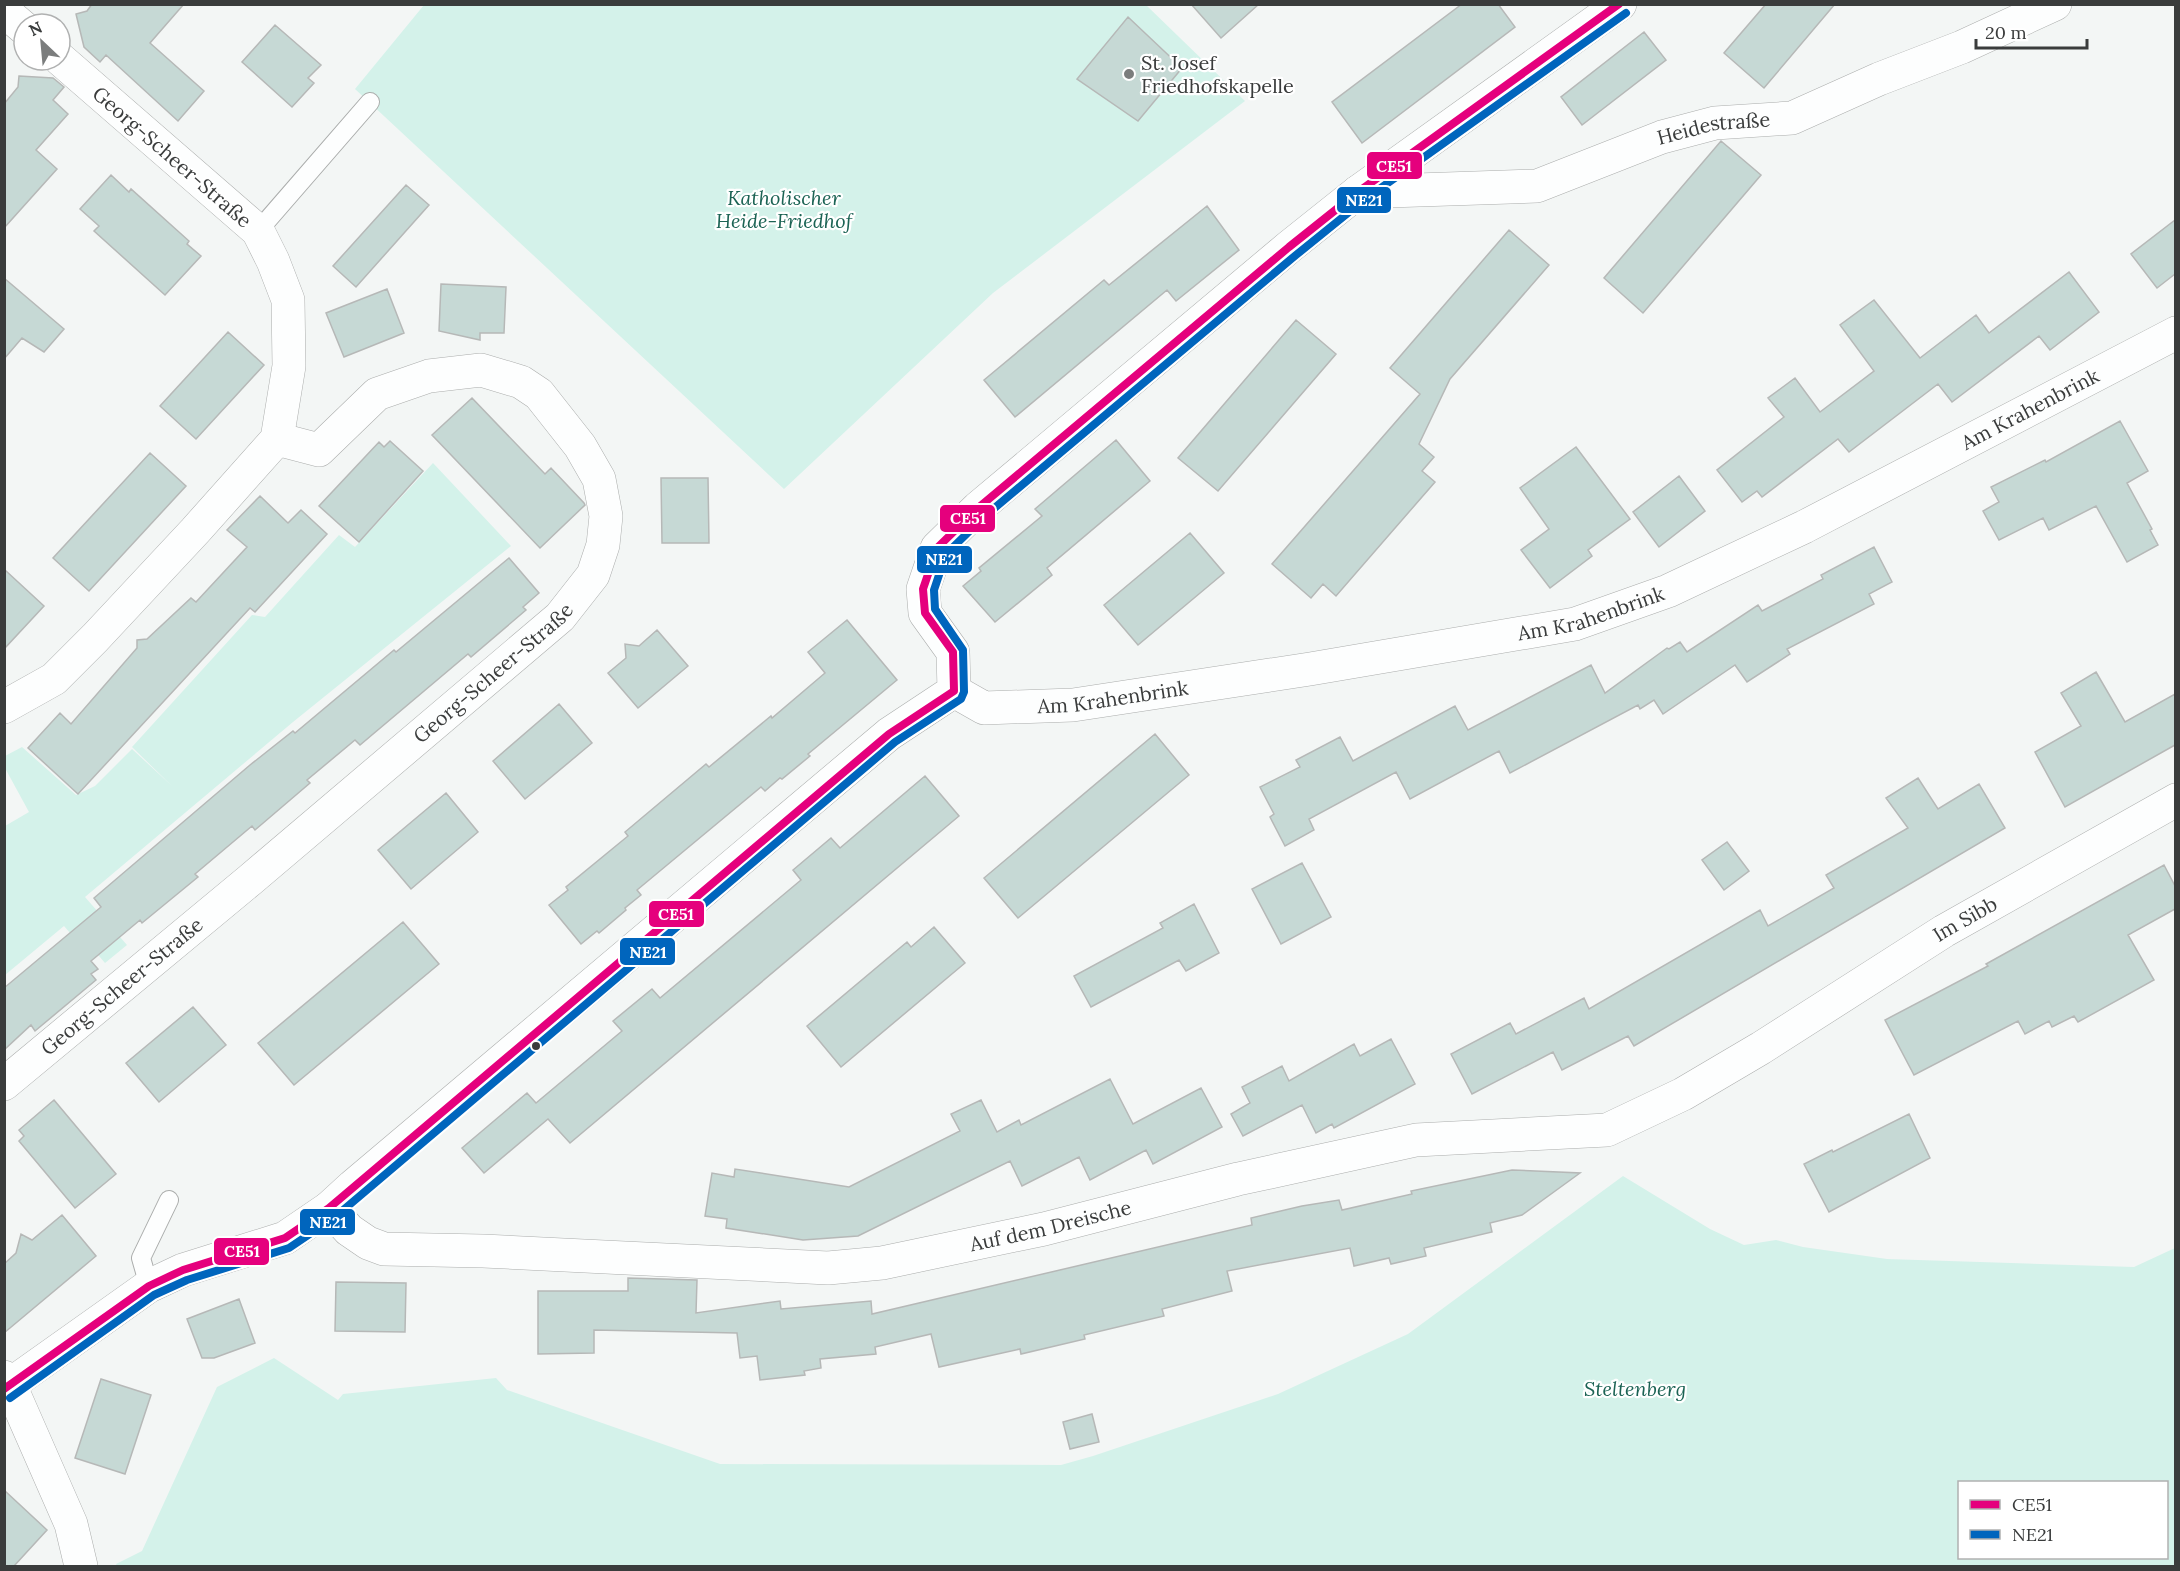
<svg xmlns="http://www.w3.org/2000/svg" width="2180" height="1571" font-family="Lora,serif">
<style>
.green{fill:#d4f2ea;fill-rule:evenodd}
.building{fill:#c6d9d5;stroke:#b6b8b7;stroke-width:1.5}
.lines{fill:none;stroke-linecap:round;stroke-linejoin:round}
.service-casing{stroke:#abadac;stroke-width:20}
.minor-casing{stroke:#abadac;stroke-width:34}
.service{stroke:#fdfefe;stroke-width:18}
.minor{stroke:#fdfefe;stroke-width:33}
.bus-1-casing{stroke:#fff;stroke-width:12}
.bus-2-casing{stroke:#fff;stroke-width:12}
.bus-1{stroke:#e5007d;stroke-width:8}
.bus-2{stroke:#0065bd;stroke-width:8}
.poi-dot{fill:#7b7d7d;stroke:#fff;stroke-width:2}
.bus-dot{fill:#3a3c3c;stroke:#fff;stroke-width:2}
.labels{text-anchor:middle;stroke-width:4.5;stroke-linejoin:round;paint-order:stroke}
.poi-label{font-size:20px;fill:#3a3c3c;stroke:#fff;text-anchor:start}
.street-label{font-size:20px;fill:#3a3c3c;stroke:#fff}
.park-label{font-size:20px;font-style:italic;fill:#1b6354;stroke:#fff}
.line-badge{stroke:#fff;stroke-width:2}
.badge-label{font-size:16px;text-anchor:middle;font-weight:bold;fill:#fff}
</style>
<rect width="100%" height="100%" fill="#f3f6f5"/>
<path class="green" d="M 1145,4 L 1245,101 L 993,293 L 784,489 L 355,89 L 424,5 Z
M 433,463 L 511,546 L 293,722 L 85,897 L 127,945 L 105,963 L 82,936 L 77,941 L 64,926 L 5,975 L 5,826 L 29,812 L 5,768 L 5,756 L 22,747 L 76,795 L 95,786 L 132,749 L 172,786 L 132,747 L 252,615 L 265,617 L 339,535 L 355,547 Z
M 1623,1176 L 1710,1229 L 1744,1245 L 1776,1240 L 1803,1247 L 1887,1259 L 2134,1267 L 2175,1248 L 2175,1566 L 117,1566 L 116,1564 L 142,1551 L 217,1387 L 274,1358 L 338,1400 L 343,1394 L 496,1378 L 507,1390 L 720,1464 L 1061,1465 L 1093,1456 L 1278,1394 L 1408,1334 ZM 2166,1482 L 2166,1558 L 1960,1558 L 1960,1482 Z"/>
<path class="building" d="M 92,4 L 184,4 L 150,43 L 204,91 L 178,121 L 106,55 L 100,62 L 84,47 L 76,14 L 87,11 Z
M 1191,4 L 1259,4 L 1221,38 Z
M 1462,4 L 1498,4 L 1515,27 L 1362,143 L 1332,102 Z
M 1766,4 L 1835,4 L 1764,88 L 1724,53 Z
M 1128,17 L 1182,68 L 1138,121 L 1077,79 Z
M 275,25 L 321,65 L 308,78 L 314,83 L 292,107 L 242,62 Z
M 1644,32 L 1666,60 L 1582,125 L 1561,97 Z
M 19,76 L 53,78 L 64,87 L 53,100 L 68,114 L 36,150 L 57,169 L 4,228 L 4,104 L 18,87 Z
M 1721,141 L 1761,175 L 1643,313 L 1604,278 Z
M 111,175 L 129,192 L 131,189 L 189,241 L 187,244 L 201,256 L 165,295 L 94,231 L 99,226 L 80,209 Z
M 406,185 L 429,205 L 356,287 L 333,266 Z
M 1207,206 L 1239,250 L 1176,301 L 1167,290 L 1015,417 L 984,380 L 1104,280 L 1109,285 Z
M 2175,220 L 2175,274 L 2157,288 L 2131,254 Z
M 1509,230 L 1549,265 L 1450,379 L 1419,444 L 1434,457 L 1422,471 L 1435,482 L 1336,596 L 1323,584 L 1311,598 L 1272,564 L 1420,394 L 1390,368 Z
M 2069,272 L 2099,312 L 2050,350 L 2039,336 L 1952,402 L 1938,384 L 1849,452 L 1838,439 L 1762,497 L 1757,491 L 1742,502 L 1717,470 L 1784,417 L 1768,398 L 1795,378 L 1820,412 L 1874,371 L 1840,325 L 1874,300 L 1920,358 L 1976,315 L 1989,333 Z
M 4,278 L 64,329 L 44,352 L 22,338 L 4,359 Z
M 441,284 L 506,287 L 504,333 L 480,333 L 480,340 L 439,331 Z
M 387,289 L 404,333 L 344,357 L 326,313 Z
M 1296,320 L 1336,354 L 1218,491 L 1178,458 Z
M 228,332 L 264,365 L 196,439 L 160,406 Z
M 472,398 L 545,474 L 551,468 L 584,503 L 585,505 L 540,548 L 432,435 Z
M 2120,421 L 2148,471 L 2127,483 L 2152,529 L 2150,530 L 2158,545 L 2127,562 L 2096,506 L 2049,530 L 2043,518 L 1999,540 L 1983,511 L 1999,502 L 1991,487 L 2045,460 L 2046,462 Z
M 1116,440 L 1150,481 L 1047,568 L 1052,575 L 995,622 L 963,586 L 981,571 L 979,568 L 1042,516 L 1035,509 Z
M 390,441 L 423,471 L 359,542 L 319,506 L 379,442 L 384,447 Z
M 1576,447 L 1630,519 L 1588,550 L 1592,556 L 1550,588 L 1521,550 L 1549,529 L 1520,488 Z
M 150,453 L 186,486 L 89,591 L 53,558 Z
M 1679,476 L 1705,511 L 1659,547 L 1633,512 Z
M 661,478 L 708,478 L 709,543 L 662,543 Z
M 260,496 L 288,523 L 301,510 L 327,534 L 255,612 L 250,608 L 78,794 L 28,748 L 60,713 L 71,724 L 137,648 L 137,640 L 147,639 L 191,598 L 196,602 L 247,547 L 227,530 Z
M 1190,533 L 1224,573 L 1138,645 L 1104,605 Z
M 1874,547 L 1892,582 L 1869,594 L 1874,604 L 1787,649 L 1790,654 L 1747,682 L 1735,665 L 1663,714 L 1654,700 L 1640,709 L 1638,705 L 1510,773 L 1499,751 L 1410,799 L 1396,772 L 1309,819 L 1314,830 L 1285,846 L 1270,817 L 1274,814 L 1260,787 L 1300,767 L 1296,760 L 1340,737 L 1353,761 L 1455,706 L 1468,730 L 1591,665 L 1605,693 L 1667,648 L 1669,649 L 1680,642 L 1687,652 L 1758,605 L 1762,611 L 1823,579 L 1821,575 Z
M 509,558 L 539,593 L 523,607 L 526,610 L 471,657 L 468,654 L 360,745 L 355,740 L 307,780 L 310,783 L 255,830 L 252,826 L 195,874 L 198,877 L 142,923 L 140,920 L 91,961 L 98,969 L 91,974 L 96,980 L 35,1031 L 31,1025 L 4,1050 L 4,988 L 101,907 L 94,898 L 250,765 L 293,731 L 295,733 L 394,650 L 396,652 Z
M 5,570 L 44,606 L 4,649 L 4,642 Z
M 847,620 L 897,680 L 808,754 L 810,756 L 782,779 L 780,778 L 765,791 L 761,787 L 637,890 L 641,895 L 625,908 L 626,910 L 599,933 L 597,931 L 581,944 L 549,905 L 568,890 L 566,887 L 628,836 L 625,832 L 706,764 L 709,767 L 771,716 L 772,718 L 825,673 L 808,652 Z
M 657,630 L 688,666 L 638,708 L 608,673 L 626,658 L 625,644 L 639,646 Z
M 2096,672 L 2125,722 L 2175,694 L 2175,745 L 2065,807 L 2035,752 L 2081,726 L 2061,693 Z
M 559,704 L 592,743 L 525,799 L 493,761 Z
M 1155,734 L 1189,775 L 1018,918 L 984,878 Z
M 925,776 L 959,816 L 570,1143 L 548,1119 L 484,1173 L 462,1148 L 527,1093 L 536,1103 L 622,1031 L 613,1021 L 652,989 L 660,998 L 801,880 L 793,870 L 831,838 L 840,848 Z
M 1918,778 L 1938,809 L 1979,784 L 2005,828 L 1634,1046 L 1628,1036 L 1562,1070 L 1553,1052 L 1472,1094 L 1451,1054 L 1510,1023 L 1516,1034 L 1584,998 L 1589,1009 L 1760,910 L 1768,926 L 1834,888 L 1826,875 L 1908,828 L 1886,798 Z
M 446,793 L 478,832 L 411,889 L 378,850 Z
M 1727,842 L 1749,871 L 1724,890 L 1702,860 Z
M 1302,863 L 1331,917 L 1281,944 L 1252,889 Z
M 2164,865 L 2175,886 L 2175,909 L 2128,935 L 2154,980 L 2078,1022 L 2074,1016 L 2052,1027 L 2049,1021 L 2025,1034 L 2018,1021 L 1914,1075 L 1885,1020 L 1988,966 L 1986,964 Z
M 1194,904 L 1219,953 L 1186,971 L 1179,960 L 1091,1007 L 1074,976 L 1163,928 L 1160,923 Z
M 403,922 L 439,964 L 294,1085 L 258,1043 Z
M 934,927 L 965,963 L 841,1067 L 807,1026 L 907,942 L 911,947 Z
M 193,1007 L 226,1045 L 159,1102 L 126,1063 Z
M 1391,1039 L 1415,1084 L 1334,1128 L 1332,1124 L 1316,1133 L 1302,1105 L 1243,1136 L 1231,1114 L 1250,1103 L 1242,1087 L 1282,1066 L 1289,1081 L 1354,1044 L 1360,1056 Z
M 1110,1079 L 1133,1124 L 1201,1088 L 1222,1127 L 1153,1164 L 1146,1150 L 1090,1180 L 1079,1157 L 1022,1186 L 1010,1161 L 858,1236 L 803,1240 L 726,1228 L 727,1219 L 705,1216 L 712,1173 L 734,1177 L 735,1169 L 849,1187 L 960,1131 L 951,1114 L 981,1100 L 997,1132 L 1019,1120 L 1021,1125 Z
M 54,1100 L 116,1174 L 75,1208 L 19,1141 L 24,1136 L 19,1130 Z
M 1909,1114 L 1930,1158 L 1829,1212 L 1804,1164 L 1832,1150 L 1833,1152 Z
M 1512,1170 L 1580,1173 L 1522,1215 L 1490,1223 L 1492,1232 L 1424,1248 L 1426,1256 L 1391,1264 L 1389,1258 L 1354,1266 L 1350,1248 L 1227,1271 L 1232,1291 L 1162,1309 L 1164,1316 L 1084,1335 L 1085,1339 L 1021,1354 L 1020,1349 L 939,1367 L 931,1334 L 875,1347 L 876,1354 L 820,1359 L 821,1368 L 804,1371 L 805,1375 L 760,1380 L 757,1356 L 740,1358 L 737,1333 L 594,1330 L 594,1353 L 538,1354 L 538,1291 L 628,1291 L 628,1278 L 697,1280 L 696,1313 L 780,1301 L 781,1309 L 871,1301 L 872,1314 L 1252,1225 L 1251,1218 L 1302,1206 L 1339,1200 L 1342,1210 L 1412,1194 L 1411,1191 Z
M 62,1215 L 96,1256 L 4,1333 L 4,1264 L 16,1253 L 21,1234 L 32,1240 Z
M 336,1282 L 406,1283 L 405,1332 L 335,1331 Z
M 239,1299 L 255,1343 L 214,1358 L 202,1358 L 187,1319 Z
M 101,1379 L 151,1395 L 125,1474 L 75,1458 Z
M 1092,1414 L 1099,1442 L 1070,1449 L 1063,1422 Z
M 4,1490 L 47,1530 L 14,1566 L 4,1566 Z"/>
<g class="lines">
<g class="service-casing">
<path id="service" d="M 258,231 L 370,102
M 149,1286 L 141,1258 L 169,1200"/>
</g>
<g class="minor-casing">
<g id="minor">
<path d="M 4,11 L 24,28"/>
<path id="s1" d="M 1358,192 L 1537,186 L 1662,137 L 1715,123 L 1792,118 L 1879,79 L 1962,47 L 2055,4"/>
<path id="s2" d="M 954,691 L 984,708 L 1073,705 L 1310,669 L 1575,624 L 1668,591 L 1804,527 L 2176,333"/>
<path d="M 4,707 L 54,679 L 95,638 L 195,531 L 277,439 L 289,366 L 288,300 L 273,261 L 258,231 L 60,59"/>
<path id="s3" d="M 4,1084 L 250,880 L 560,617 L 593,575 L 603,545 L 606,516 L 599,479 L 580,446 L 539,394 L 521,382 L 481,370 L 429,376 L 377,394 L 319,450 L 277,439"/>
<path id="s4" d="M 329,1208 L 349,1230 L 368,1243 L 384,1249 L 483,1251 L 828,1268 L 882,1263 L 1044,1229 L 1238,1179 L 1416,1140 L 1607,1130 L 1683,1094 L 1761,1048 L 1944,931 L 2176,800"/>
<path d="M 4,1377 L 10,1385 L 71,1524 L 81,1566"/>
<path d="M 4,1389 L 149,1286 L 183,1270 L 285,1238 L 329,1208 L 353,1186 L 889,734 L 954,691 L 953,652 L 925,613 L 923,589 L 937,548 L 978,508 L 1289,247 L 1358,192 L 1620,4"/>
</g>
</g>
<use href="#service" class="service"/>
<use href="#minor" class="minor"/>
<g class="bus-1-casing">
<path id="bus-1" d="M 4,1389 L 149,1286 L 183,1270 L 285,1238 L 329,1208 L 889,734 L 954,691 L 953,652 L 925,613 L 923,589 L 937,548 L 978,508 L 1289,247 L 1358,192 L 1619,4"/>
</g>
<g class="bus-2-casing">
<path id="bus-2" d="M 10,1398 L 154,1295 L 187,1280 L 289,1248 L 335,1217 L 895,742 L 961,699 L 964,692 L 963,650 L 935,609 L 934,590 L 946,554 L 985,516 L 1296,255 L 1364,200 L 1626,13"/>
</g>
<use href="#bus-1" class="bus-1"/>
<use href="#bus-2" class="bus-2"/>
</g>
<circle class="poi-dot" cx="1129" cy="74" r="6"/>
<circle class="bus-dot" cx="536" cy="1046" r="5"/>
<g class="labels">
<g class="poi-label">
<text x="1141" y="70">St. Josef<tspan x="1141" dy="23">Friedhofskapelle</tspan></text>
</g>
<g class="street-label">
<text dy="7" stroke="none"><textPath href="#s1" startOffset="366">Heidestraße</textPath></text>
<text transform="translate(172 157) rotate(41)" y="7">Georg-Scheer-Straße</text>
<text dy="7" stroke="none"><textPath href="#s2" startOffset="1136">Am Krahenbrink</textPath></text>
<text dy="7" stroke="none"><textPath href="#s2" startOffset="650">Am Krahenbrink</textPath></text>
<text dy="7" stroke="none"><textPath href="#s3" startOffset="639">Georg-Scheer-Straße</textPath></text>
<text dy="7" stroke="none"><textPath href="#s2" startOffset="164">Am Krahenbrink</textPath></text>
<text dy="7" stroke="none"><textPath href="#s4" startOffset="1724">Im Sibb</textPath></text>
<text dy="7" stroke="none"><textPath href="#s3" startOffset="153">Georg-Scheer-Straße</textPath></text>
<text dy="7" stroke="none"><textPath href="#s4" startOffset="741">Auf dem Dreische</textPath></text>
</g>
<g class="park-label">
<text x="784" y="205">Katholischer<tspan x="784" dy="23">Heide-Friedhof</tspan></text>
<text x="1635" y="1396">Steltenberg</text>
</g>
</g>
<g class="line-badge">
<rect x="1366" y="151" width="57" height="29" rx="6" fill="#e5007d"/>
<rect x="1336" y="186" width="56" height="28" rx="6" fill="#0065bd"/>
<rect x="939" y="504" width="57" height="29" rx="6" fill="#e5007d"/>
<rect x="916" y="545" width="57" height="29" rx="6" fill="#0065bd"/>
<rect x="648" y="900" width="57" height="28" rx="6" fill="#e5007d"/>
<rect x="619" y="937" width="57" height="29" rx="6" fill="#0065bd"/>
<rect x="299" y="1208" width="57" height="28" rx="6" fill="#0065bd"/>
<rect x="213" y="1237" width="57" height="29" rx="6" fill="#e5007d"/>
</g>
<g class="badge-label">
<text x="1394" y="172">CE51</text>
<text x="1364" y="206">NE21</text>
<text x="968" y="524">CE51</text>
<text x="944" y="565">NE21</text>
<text x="676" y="920">CE51</text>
<text x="648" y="958">NE21</text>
<text x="328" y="1228">NE21</text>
<text x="242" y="1257">CE51</text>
</g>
<rect width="2180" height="1571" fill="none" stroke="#3a3c3c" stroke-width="12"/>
<rect x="1958" y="1481" width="210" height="78" fill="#ffffff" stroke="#b0b1b1" stroke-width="1.5"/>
<rect x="1970" y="1500" width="30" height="9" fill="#e5007d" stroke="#b0b1b1" stroke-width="1.5"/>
<text x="2012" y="1511" font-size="18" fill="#3a3c3c">CE51</text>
<rect x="1970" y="1530" width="30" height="9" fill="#0065bd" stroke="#b0b1b1" stroke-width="1.5"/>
<text x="2012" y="1541" font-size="18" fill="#3a3c3c">NE21</text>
<g transform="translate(42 42) rotate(334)"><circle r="28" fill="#ffffff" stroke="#b0b1b1" stroke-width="1.5"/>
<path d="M0-4.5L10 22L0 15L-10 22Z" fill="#7b7d7d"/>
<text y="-9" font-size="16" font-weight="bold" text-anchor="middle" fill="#3a3c3c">N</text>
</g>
<path d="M1976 39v9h111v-9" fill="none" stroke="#3a3c3c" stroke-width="3"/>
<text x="1985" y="39" font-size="18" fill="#3a3c3c" stroke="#ffffff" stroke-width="4.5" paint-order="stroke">20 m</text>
</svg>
